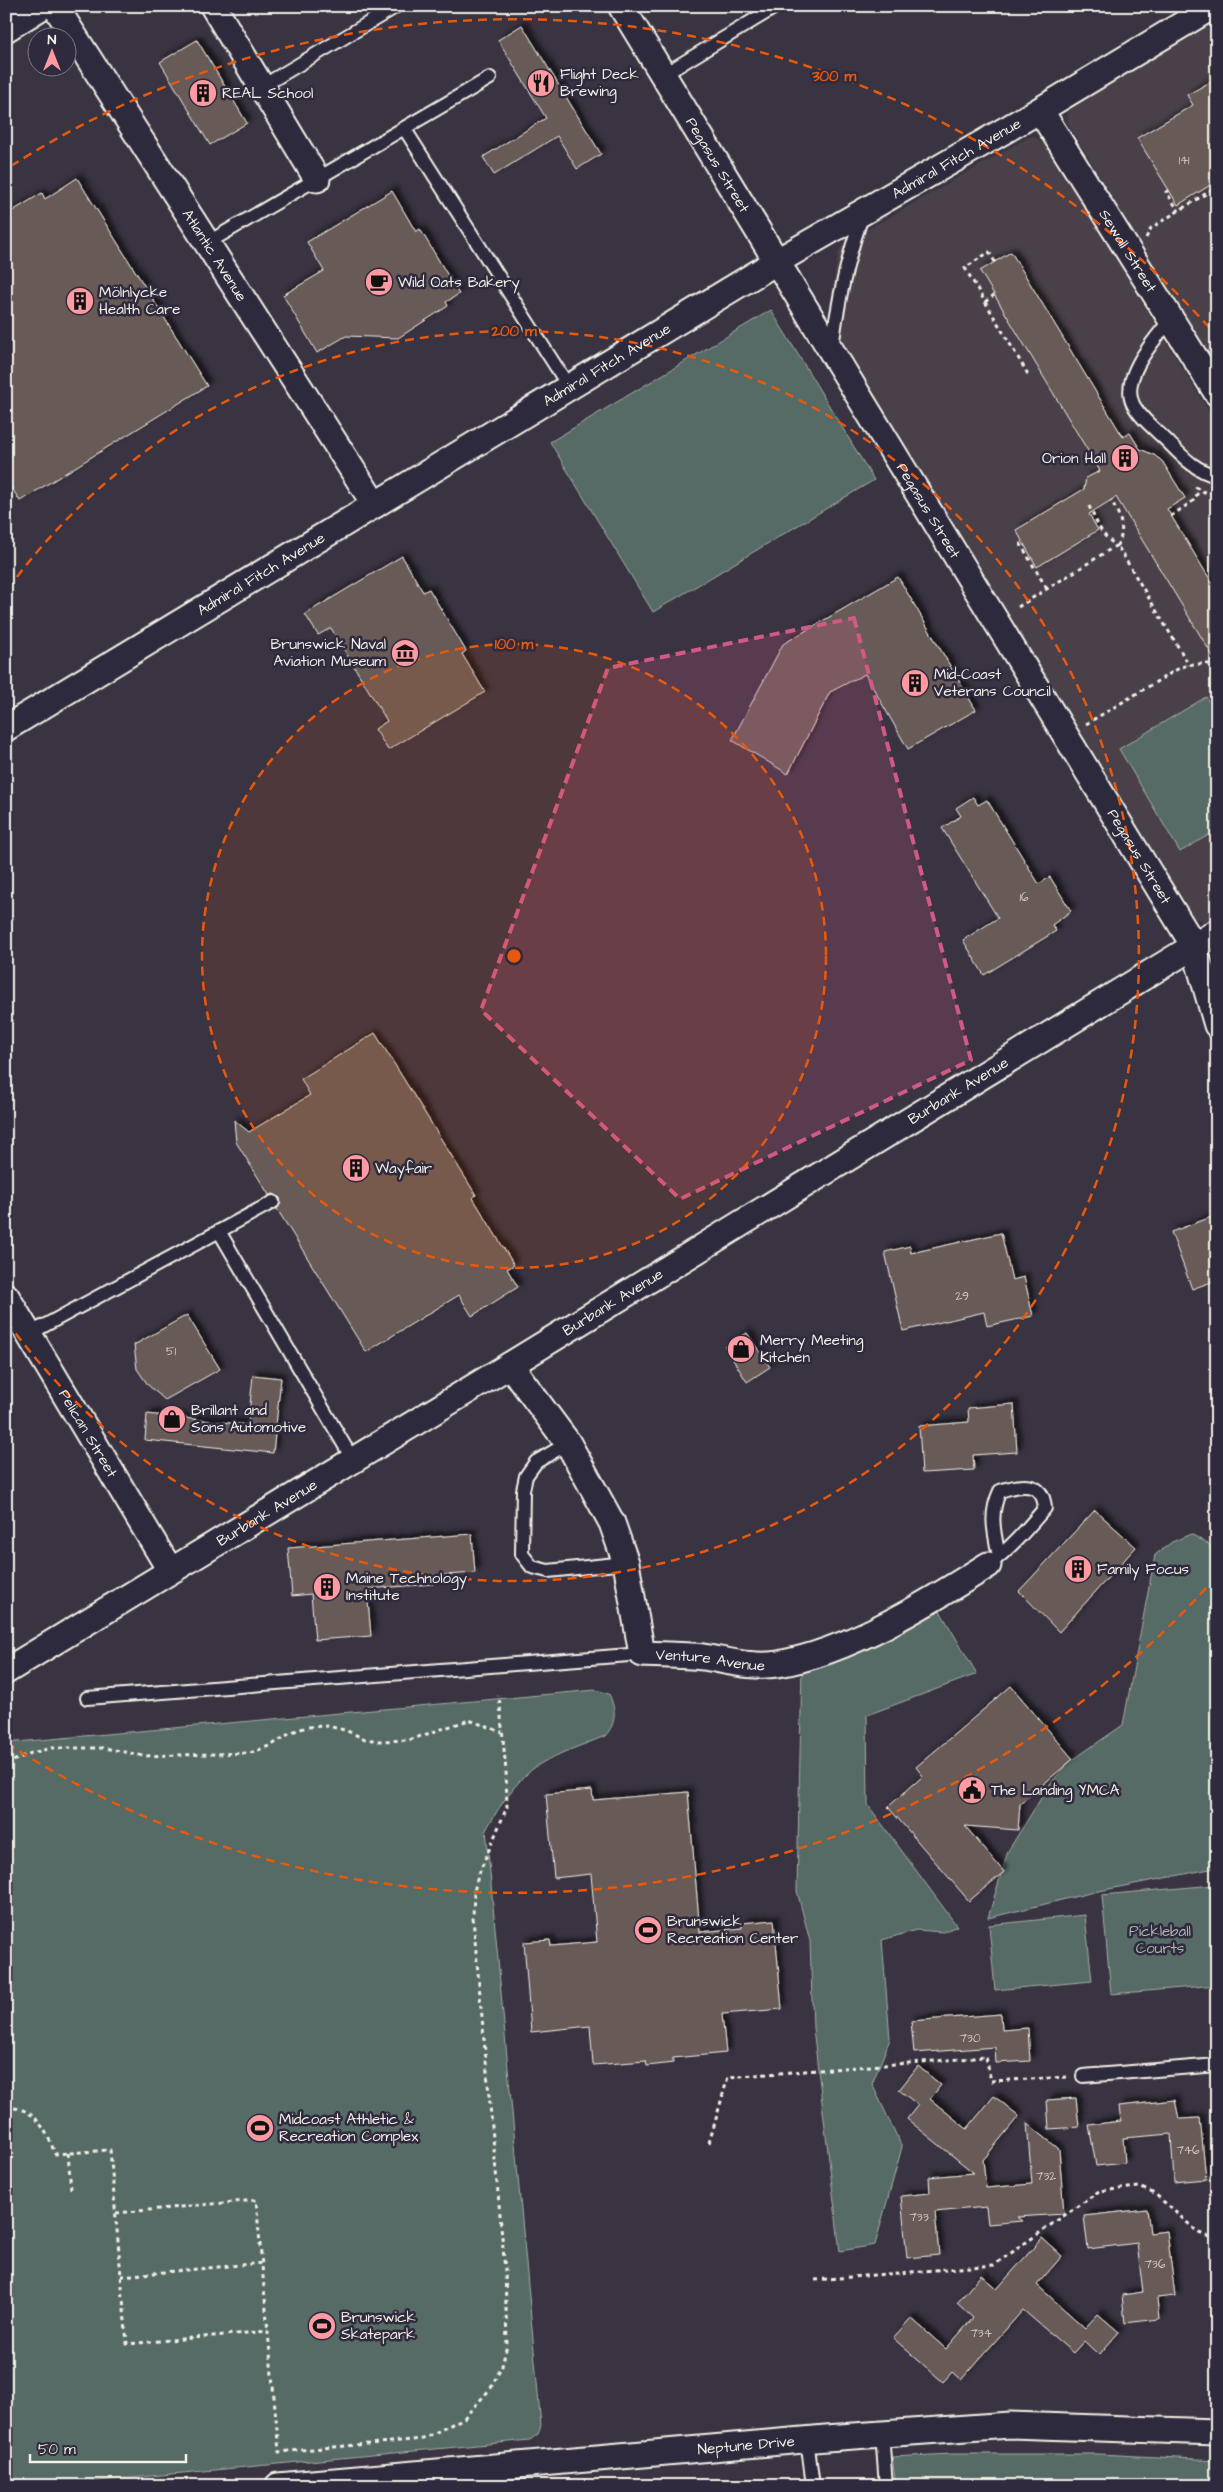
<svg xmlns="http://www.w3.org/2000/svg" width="1223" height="2492" font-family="'Architects Daughter',sans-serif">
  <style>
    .built { fill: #483f48 }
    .green { fill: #566b66; stroke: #a5aea7 }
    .building { fill: #685a57; stroke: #f4f1e8; filter: url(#shadow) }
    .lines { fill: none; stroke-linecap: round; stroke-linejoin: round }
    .service-casing { stroke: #f4f1e8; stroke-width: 16 }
    .minor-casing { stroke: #f4f1e8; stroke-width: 29 }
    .path { stroke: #f4f1e8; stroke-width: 3; stroke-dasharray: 4 4; stroke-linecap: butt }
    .service { stroke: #2f2a3d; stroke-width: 12 }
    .minor { stroke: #2f2a3d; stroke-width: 25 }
    .marked { fill: #d15985; fill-opacity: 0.2; stroke: #d15985; stroke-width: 4; stroke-dasharray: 10 6; stroke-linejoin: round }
    .ring { fill: none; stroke: #e8590c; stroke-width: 2.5; stroke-dasharray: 9 6 }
    .labels { text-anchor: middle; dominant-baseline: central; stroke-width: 5; stroke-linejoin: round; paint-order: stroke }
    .number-label { font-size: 12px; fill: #d1cbc4 }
    .poi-label { font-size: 15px; fill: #f4f1e8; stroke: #2f2a3d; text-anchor: start }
    .street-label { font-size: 15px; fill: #f4f1e8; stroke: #2f2a3d }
    .park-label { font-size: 15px; fill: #adb5ae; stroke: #2f2a3d }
    .centre { fill: #e8590c; stroke: #2f2a3d; stroke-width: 2.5 }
    .ring-label { font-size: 15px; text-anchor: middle; font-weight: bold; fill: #e8590c; stroke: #2f2a3d; stroke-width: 5; stroke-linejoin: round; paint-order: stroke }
  </style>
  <defs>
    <filter id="shadow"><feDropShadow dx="4.5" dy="-4.5" stdDeviation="2.5" flood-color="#0009"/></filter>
  </defs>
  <rect width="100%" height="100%" fill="#3a3442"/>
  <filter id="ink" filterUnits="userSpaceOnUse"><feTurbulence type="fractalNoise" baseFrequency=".02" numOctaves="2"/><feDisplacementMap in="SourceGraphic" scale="10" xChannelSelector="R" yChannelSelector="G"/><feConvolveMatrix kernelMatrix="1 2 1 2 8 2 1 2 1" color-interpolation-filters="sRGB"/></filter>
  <g filter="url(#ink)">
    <!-- built -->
    <path class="built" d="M1217,18v351l-149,-245v-10l5,-10z
      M1034,136l14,12 169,277v494l-4,2h-9l-10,-3 -363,-594 -2,-16 10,-58 5,-7 183,-105z"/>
    <!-- green -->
    <path class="green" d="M771,310l103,170 -221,132 -103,-170z
      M1206,697l11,18v115l-37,22 -61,-103z
      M1191,1534l19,11 7,54v265l-2,4 -121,24 -106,26 20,-67 42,-67 18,-21 55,-38 32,-170 17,-13z
      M940,1611l37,63 -110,41 1,90 89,121 -14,6 -27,-2 -34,10 8,99 -18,45 30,63 -27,98 -35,6 -27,-223 -3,-87 -13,-50 5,-225 93,-34z
      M596,1690l13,4c7,15 8,29 -4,42 -21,9 -45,16 -65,28 -23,14 -41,43 -54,66l55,596 -3,8 -8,6 -484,46h-40v-743z
      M1214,1885l3,30v70l-106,9 -9,-99z
      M1085,1915l7,66 -97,9 -6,-65z
      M952,2454h147l118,6v26h-321l-4,-29z"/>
    <!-- building -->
    <path class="building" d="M522,25l79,129 -24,15 -20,-33 -63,39 -11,-18 63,-39 -48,-78z
      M197,40l50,83 -37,22 -50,-83z
      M1210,82l7,11v88l-39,24 -41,-67 56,-33 -6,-10z
      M77,178l130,208 -187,115 -14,-22v-264l36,-22 3,6z
      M392,191l24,41 4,-3 39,65 -13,8 2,4 -50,32 -52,-2 -29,17 -34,-58 41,-24 -17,-29z
      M1011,252l112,185 7,-4 10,16 14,6 8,6 23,37 -18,11 50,82v72l-101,-166 -27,17 9,16 -61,37 -21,-37 68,-41 2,-11 14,-7 -120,-200z
      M402,556l21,36 6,-3 37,62 -4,3 23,38 -97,58 -13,-21 12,-8 -56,-93 -13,7 -13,-21z
      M898,577l78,133 -68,39 -43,-75 -35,18 -42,82 -56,-34 51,-96z
      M973,797l5,8 9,-5 52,84 11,-7 21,34 -19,14 4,6 -72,44 -21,-35 35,-22 -56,-90 19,-12 -5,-8z
      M375,1033l101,162 -3,3 41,67 -7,4 11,18 -46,29 -13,-21 -93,57 -89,-143 4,-6 -1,-5 -6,-4 -5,1 -33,-53 -2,-22 15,12 61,-37 -9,-16z
      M1217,1215v65l-25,9 -21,-57z
      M1001,1233l11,47 12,-3 9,39 -46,10 -3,-14 -81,19 -18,-79 25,-6 1,7z
      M187,1315l33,54 -55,31 -17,-15 -11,-16 -3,-24z
      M747,1333l23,34 -23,15 -22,-35z
      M253,1375l28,3 -8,75 -128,-13 2,-26 101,11z
      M1014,1404l3,48 -44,3 1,15 -52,3 -3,-47 50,-4 -1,-14z
      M1095,1510l41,37 -77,85 -40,-41z
      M472,1534l3,39 -43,3 1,8 -66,5 4,47 -56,4 -4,-46 -19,2 -4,-48z
      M1011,1686l62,73 -53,45 -2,26 -53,-4 39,46 -35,29 -81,-94 35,-31 -7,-9z
      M592,1790l1,10 95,-8 12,140 42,-4v-5l32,-3 8,89 -60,5 4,39 -53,5v5l-26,3 -1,-5 -53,4 -3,-39 -59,6 -7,-90 26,-2 1,6 46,-4 -6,-68 -37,4 -8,-84z
      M1001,2014l1,16 26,-2 2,33 -34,2 -1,-16 -81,6 -3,-32z
      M918,2066l23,19 -11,14 37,30 27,-33 25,20 -36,44 3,28 46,-4 -5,-61 32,26 5,65 -47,3 5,4 -34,3 -2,-17 -51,5 4,43 -32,3 -6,-62 29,-3 -1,-16 45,-4 -67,-54 11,-14 -19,-15z
      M1076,2098l3,29 -30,2 -2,-29z
      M1175,2100l4,19 21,-1 6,61 -32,3 -3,-48 -48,4 2,25 -29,3 -7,-41 32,-4 -2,-15z
      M1147,2209l3,24 17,-2 8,65 -18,2 2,21 -34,4 -3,-28 21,-3 -6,-49 -49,6 -4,-33z
      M1042,2238l20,18 -25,29 48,43 13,-14 21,18 -20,23 -15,-14 -11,12 -50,-43 -62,70 -9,-8 -9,10 -50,-44 18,-20 35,31 27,-31 -16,-15 24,-28 16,14z"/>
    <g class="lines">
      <defs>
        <path id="service" d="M663,75l114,-69
          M261,87l136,-81
          M404,128l165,259
          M207,243l283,-165
          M1171,319c-16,20 -51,58 -38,85 7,14 23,26 34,37 15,15 28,30 50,35
          M832,347c6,-46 15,-90 31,-133
          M219,1231l134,229
          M29,1334l244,-132
          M568,1443l-32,19 -10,14 -3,14 -1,64 10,13 16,4 78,-8
          M988,1565c22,-16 39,-36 57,-57 -2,-28 -25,-24 -45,-17 -11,23 -6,41 -1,65
          M87,1698l555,-44
          M1083,2076l134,-11
          M882,2433l4,53
          M807,2439l6,47"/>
        <g id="minor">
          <path id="s1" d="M55,6l320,499"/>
          <path d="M213,6l104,173"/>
          <path id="s2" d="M621,6l573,940 23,79"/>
          <path d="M6,29l37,-23"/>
          <path id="s3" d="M1040,110l177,283"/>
          <path id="s4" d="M6,728l770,-466 264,-152 173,-104"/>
          <path id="s5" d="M6,1296l164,274"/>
          <path id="s6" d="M510,1365l58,78 44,80 14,40 16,91c20,1 41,1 61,3 26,4 49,11 75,7 71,-12 150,-61 210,-99"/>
          <path id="s7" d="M6,1671l504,-306 707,-433"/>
          <path id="s8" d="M278,2486l548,-48 184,-13 207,7"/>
        </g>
      </defs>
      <!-- service casing -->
      <use href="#service" class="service-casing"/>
      <!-- minor casing -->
      <use href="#minor" class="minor-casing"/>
      <!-- path -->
      <path class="path" d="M1211,84l6,-3
        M1169,190l-3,2 13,19
        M1146,238l5,-10 64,-40
        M995,262l-6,-10 -24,16 64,108
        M985,302l9,-7
        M1195,487l13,7h8
        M1089,506c7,14 13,33 28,39 10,-15 2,-31 -6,-45
        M1171,516l22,-15 6,-10
        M1020,543l27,46
        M1018,607l99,-62 72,120
        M1086,724l95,-57 12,-3h24
        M6,1764l25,-11 21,-5h53l39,8 106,-3 22,-8 20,-13 15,-5 20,-1 18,4 20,9 15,2 29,-1 60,-20 33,12
        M6,2108c28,-3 41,23 49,46l55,-4 17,194 141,-13
        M709,2143l19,-66 258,-20 5,24 78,-4
        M68,2153l3,37
        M116,2213l140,-13 23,252 144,-13 41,-21 27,-30 11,-22 5,-21 -2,-75 -32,-352 1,-27 4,-15 29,-69 -1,-36 -7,-76
        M121,2276l141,-13
        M815,2280l179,-15 105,-74 40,-4 16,7 44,39 18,7"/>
      <!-- service -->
      <use href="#service" class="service"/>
      <!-- minor -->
      <use href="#minor" class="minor"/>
    </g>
  </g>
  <!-- marked area -->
  <path class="marked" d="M854,618l117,442 -291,139 -199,-189 127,-342z"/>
  <!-- distance rings -->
  <circle cx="514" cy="956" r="312" fill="#e8590c" fill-opacity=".12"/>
  <g class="ring">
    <circle cx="514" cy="956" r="312"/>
    <path d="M8 589A625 625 0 1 1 8 1323"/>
    <path d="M1216 1577A937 937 0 0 1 11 1746M11 166A937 937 0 0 1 1216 335"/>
  </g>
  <!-- icons -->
  <defs>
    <symbol id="restaurant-disc" viewBox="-11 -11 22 22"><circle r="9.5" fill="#ff9aa2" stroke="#2f2a3d"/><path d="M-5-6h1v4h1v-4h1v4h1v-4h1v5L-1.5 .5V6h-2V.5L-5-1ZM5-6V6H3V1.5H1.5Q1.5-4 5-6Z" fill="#111"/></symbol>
    <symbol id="building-disc" viewBox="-11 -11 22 22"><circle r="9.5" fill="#ff9aa2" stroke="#2f2a3d"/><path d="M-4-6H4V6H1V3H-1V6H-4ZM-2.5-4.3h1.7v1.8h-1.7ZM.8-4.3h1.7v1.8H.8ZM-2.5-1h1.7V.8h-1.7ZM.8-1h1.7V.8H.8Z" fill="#111"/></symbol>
    <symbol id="cafe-disc" viewBox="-11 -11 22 22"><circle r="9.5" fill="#ff9aa2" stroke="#2f2a3d"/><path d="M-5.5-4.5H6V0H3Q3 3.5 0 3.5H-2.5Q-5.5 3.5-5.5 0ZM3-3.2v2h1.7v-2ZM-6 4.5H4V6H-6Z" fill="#111"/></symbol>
    <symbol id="museum-disc" viewBox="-11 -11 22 22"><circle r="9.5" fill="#ff9aa2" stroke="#2f2a3d"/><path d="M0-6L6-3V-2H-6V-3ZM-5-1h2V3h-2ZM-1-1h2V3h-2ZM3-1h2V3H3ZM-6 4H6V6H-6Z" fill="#111"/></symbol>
    <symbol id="shop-disc" viewBox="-11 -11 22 22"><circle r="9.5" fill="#ff9aa2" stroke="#2f2a3d"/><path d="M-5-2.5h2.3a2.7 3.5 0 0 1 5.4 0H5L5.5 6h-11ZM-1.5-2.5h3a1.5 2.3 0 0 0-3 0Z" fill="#111"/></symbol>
    <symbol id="civic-disc" viewBox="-11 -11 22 22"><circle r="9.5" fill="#ff9aa2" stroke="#2f2a3d"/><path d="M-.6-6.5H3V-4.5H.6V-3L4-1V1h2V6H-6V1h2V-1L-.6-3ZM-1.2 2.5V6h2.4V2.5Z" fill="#111"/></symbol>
    <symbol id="stadium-disc" viewBox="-11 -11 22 22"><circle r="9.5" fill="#ff9aa2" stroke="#2f2a3d"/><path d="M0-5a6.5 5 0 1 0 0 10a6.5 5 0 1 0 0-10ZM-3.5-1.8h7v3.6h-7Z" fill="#111"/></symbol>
  </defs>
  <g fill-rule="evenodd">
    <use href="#restaurant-disc" x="525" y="67" width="32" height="32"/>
    <use href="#building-disc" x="187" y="77" width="32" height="32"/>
    <use href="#cafe-disc" x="363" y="266" width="32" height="32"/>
    <use href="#building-disc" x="64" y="285" width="32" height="32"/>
    <use href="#building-disc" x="1109" y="442" width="32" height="32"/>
    <use href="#museum-disc" x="389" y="637" width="32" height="32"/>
    <use href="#building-disc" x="899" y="667" width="32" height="32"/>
    <use href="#building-disc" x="340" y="1152" width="32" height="32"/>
    <use href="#shop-disc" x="725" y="1333" width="32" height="32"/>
    <use href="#shop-disc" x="156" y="1403" width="32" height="32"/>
    <use href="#building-disc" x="1062" y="1553" width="32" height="32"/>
    <use href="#building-disc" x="311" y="1571" width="32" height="32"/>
    <use href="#civic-disc" x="956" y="1774" width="32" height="32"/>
    <use href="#stadium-disc" x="632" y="1914" width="32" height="32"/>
    <use href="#stadium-disc" x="244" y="2112" width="32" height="32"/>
    <use href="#stadium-disc" x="306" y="2310" width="32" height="32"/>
  </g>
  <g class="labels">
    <!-- number labels -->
    <g class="number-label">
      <text x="1184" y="160">141</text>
      <text x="1024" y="897">16</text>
      <text x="962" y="1296">29</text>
      <text x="171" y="1351">51</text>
      <text x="970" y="2038">730</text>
      <text x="1188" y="2150">746</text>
      <text x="1046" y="2176">732</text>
      <text x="919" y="2217">733</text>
      <text x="1155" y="2264">736</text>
      <text x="981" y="2333">734</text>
    </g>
    <!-- poi labels -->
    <g class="poi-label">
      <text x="560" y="74">Flight Deck<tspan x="560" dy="17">Brewing</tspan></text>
      <text x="222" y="93">REAL School</text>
      <text x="398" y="282">Wild Oats Bakery</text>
      <text x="99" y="292">Mölnlycke<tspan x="99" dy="17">Health Care</tspan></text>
      <text x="1106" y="458" text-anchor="end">Orion Hall</text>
      <text x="386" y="644" text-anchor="end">Brunswick Naval<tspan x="386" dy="17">Aviation Museum</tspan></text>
      <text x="934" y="674">Mid-Coast<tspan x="934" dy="17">Veterans Council</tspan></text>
      <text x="375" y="1168">Wayfair</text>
      <text x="760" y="1340">Merry Meeting<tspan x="760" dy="17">Kitchen</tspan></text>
      <text x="191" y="1410">Brillant and<tspan x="191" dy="17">Sons Automotive</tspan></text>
      <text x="1097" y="1569">Family Focus</text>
      <text x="346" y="1578">Maine Technology<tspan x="346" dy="17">Institute</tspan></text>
      <text x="991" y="1790">The Landing YMCA</text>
      <text x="667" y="1921">Brunswick<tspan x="667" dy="17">Recreation Center</tspan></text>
      <text x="279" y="2119">Midcoast Athletic &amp;<tspan x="279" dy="17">Recreation Complex</tspan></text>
      <text x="341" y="2317">Brunswick<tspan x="341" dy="17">Skatepark</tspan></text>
    </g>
    <!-- street labels -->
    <g class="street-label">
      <text stroke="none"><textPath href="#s4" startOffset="1108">Admiral Fitch Avenue</textPath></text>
      <text stroke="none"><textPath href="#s2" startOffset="186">Pegasus Street</textPath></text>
      <text stroke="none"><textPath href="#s3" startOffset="166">Sewall Street</textPath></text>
      <text stroke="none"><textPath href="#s1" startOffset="296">Atlantic Avenue</textPath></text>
      <text stroke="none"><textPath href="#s4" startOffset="702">Admiral Fitch Avenue</textPath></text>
      <text stroke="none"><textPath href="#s2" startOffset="591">Pegasus Street</textPath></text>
      <text stroke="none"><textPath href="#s4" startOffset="298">Admiral Fitch Avenue</textPath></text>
      <text stroke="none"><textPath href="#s2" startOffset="996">Pegasus Street</textPath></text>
      <text stroke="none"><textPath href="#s7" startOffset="1115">Burbank Avenue</textPath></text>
      <text stroke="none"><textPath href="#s7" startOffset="710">Burbank Avenue</textPath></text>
      <text stroke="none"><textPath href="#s5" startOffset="160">Pelican Street</textPath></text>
      <text stroke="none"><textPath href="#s7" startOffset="305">Burbank Avenue</textPath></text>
      <text stroke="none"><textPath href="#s6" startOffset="392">Venture Avenue</textPath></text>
      <text stroke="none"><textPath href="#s8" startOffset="470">Neptune Drive</textPath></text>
    </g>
    <!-- park labels -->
    <g class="park-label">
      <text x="1160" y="1931">Pickleball<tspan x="1160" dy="17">Courts</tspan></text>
    </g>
  </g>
  <circle cx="514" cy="956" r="8" class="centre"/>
  <g class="ring-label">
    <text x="834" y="81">300 m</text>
    <text x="514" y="336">200 m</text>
    <text x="514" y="649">100 m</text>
  </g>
  <!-- margin -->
  <rect width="1223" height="2492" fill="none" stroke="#2f2a3d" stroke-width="25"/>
  <rect x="12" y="12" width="1198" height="2467" fill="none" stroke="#f4f1e8" stroke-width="2" filter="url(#ink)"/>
  <!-- north arrow -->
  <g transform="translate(52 52)"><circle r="24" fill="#2f2a3d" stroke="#7e7a81"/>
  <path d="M0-4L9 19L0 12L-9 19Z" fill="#ff9aa2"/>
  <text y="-8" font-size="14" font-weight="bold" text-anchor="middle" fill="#f4f1e8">N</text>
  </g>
  <!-- scale -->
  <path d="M30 2454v8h156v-8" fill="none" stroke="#f4f1e8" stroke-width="2.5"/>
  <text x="38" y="2454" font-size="15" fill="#f4f1e8" stroke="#2f2a3d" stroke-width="4" paint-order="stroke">50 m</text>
</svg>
